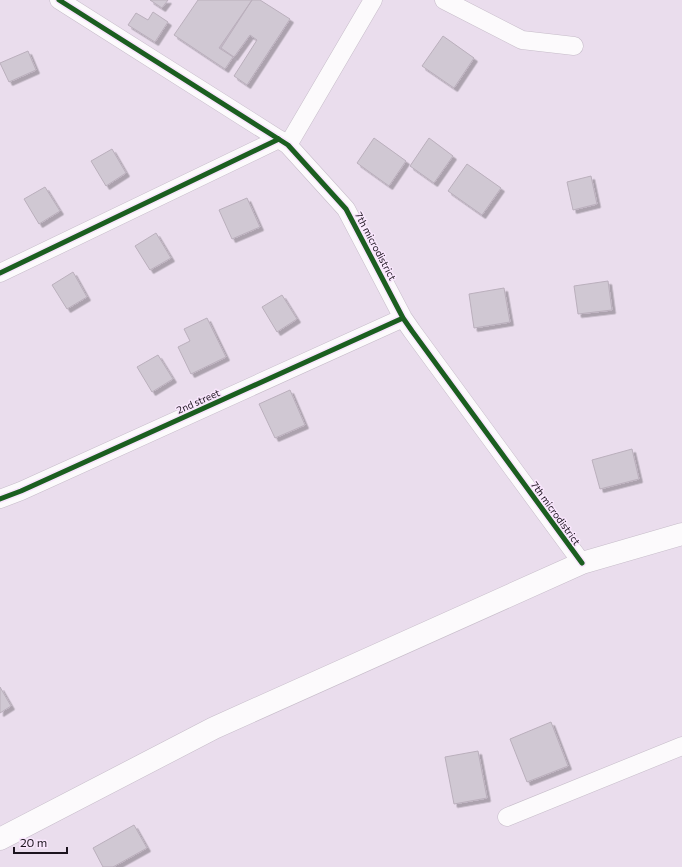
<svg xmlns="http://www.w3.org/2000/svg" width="682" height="867" font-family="Commissioner,sans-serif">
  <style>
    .building { fill: #d0c8d3; stroke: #baafbc; filter: url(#shadow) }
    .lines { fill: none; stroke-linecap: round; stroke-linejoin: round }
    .street-casing { stroke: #c6bcc9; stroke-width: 19 }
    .secondary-casing { stroke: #c6bcc9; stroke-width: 23 }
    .street { stroke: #fcfafc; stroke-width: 18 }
    .secondary { stroke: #fcfafc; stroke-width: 22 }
    .cycleway-casing { stroke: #f9e6fd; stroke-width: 8 }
    .cycleway { stroke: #1b5e20; stroke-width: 5 }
    .labels { text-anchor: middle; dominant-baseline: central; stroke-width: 3; stroke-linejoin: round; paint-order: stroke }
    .street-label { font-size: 10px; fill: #1c141e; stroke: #f9e6fd }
  </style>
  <defs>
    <filter id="shadow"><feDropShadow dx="3.5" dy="3.5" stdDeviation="0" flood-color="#0004"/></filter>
  </defs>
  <rect width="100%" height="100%" fill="#eadded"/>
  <!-- building -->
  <path class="building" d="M150,0h18l-6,8z
    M198,0h54l-33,48 14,9 -8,12 -51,-34z
    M252,0h8l30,19 -43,66 -13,-9 23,-36 -7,-5 -16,22 -13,-9z
    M153,12l15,10 -13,20 -27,-17 8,-12 12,7z
    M443,36l31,22 -20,30 -32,-22z
    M28,51l8,19 -27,12 -9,-19z
    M374,138l32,23 -17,25 -32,-23z
    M429,138l24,18 -19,27 -24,-17z
    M112,149l14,24 -20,13 -15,-25z
    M467,164l34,24 -19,27 -34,-24z
    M591,176l6,28 -24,6 -6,-28z
    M45,187l15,24 -21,13 -15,-25z
    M247,198l13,29 -28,12 -13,-29z
    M156,233l15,25 -21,12 -15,-24z
    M73,272l14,25 -20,12 -15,-24z
    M608,281l4,29 -34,4 -4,-28z
    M504,288l6,34 -36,6 -5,-34z
    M282,295l15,24 -20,13 -15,-25z
    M207,318l19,39 -35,17 -13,-27 12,-6 -6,-12z
    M158,355l15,24 -21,13 -15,-25z
    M290,390l15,35 -30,13 -16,-34z
    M632,449l7,30 -39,10 -8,-29z
    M0,687l11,19 -11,7z
    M551,722l17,44 -41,16 -17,-43z
    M478,751l9,47 -33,6 -9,-47z
    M134,825l13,23 -34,19h-10l-10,-19z"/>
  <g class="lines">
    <defs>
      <path id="street" d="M59,0l229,145 58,64 57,109 9,13 170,232
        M444,0l78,40 52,6
        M288,145l85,-145
        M0,273l279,-134
        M0,499l21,-8 382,-173
        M507,817l175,-71"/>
      <path id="secondary" d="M0,839l214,-111 368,-165 100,-29"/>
    </defs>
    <!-- street casing -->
    <use href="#street" class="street-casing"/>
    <!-- secondary casing -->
    <use href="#secondary" class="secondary-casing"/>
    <!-- street -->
    <use href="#street" class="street"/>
    <!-- secondary -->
    <use href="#secondary" class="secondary"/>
    <defs>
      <path id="cycleway" d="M59,0l229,145 58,64 57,109 9,13 170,232
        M0,273l279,-134
        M0,499l21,-8 382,-173"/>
    </defs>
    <!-- cycleway casing -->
    <use href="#cycleway" class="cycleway-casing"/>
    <!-- cycleway -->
    <use href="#cycleway" class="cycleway"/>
  </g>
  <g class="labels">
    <!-- street labels -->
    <g class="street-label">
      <text transform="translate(376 246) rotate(62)">7th microdistrict</text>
      <text transform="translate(198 401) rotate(-24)">2nd street</text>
      <text transform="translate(556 513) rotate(54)">7th microdistrict</text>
    </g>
  </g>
  <!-- scale -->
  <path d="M14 847v6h53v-6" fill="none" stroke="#1c141e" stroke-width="2"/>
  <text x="20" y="847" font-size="12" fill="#1c141e" stroke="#f9e6fd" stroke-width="3" paint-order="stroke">20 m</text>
</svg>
